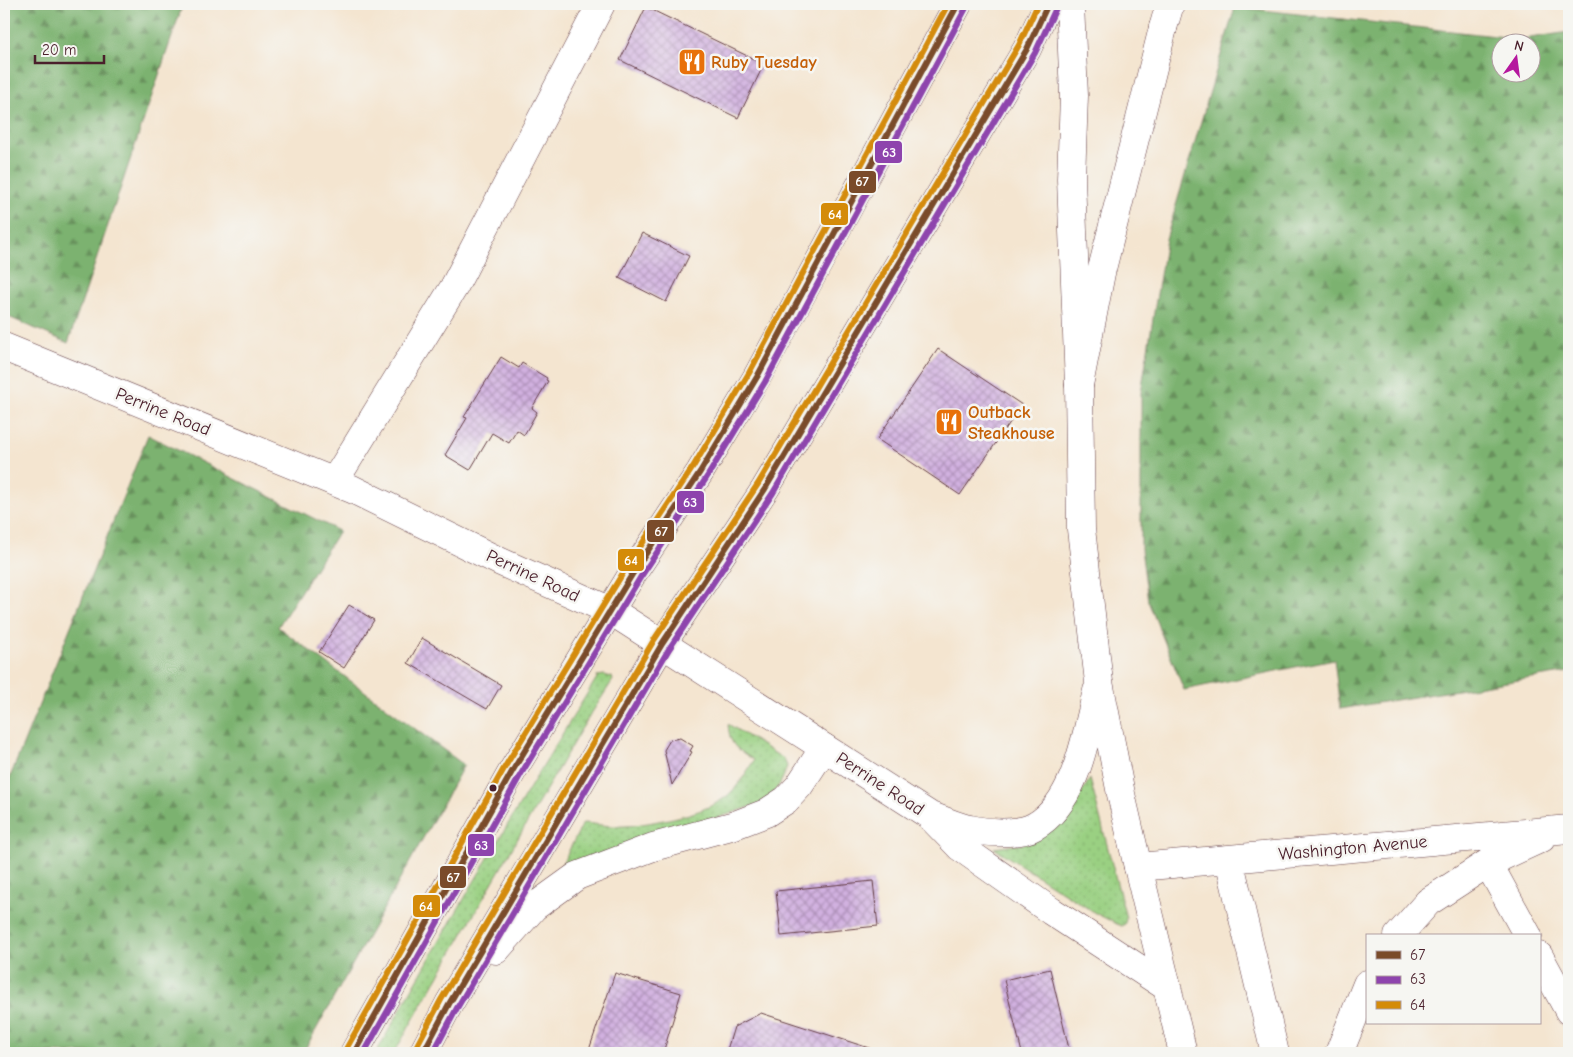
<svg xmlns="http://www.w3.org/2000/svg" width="1573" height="1057" font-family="'Comic Neue',sans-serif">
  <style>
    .grass { fill: url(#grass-dots); stroke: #727856 }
    .forest { fill: url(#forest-firs); stroke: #62684e; fill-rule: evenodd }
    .building { fill: url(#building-cross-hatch) }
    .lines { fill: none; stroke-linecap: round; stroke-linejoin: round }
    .minor-casing { stroke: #643d44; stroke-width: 29 }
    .major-casing { stroke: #643d44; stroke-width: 29 }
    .highway-casing { stroke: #643d44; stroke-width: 29 }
    .minor { stroke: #fff; stroke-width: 28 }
    .major { stroke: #fff; stroke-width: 28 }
    .highway { stroke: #fff; stroke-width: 28 }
    .bus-1-casing { stroke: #f6f6f2; stroke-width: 10 }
    .bus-2-casing { stroke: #f6f6f2; stroke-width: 10 }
    .bus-3-casing { stroke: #f6f6f2; stroke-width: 10 }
    .bus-1 { stroke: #7a4b2a; stroke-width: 6 }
    .bus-2 { stroke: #8e44ad; stroke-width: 6 }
    .bus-3 { stroke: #d48b09; stroke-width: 6 }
    .bus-dot { fill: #4a1f2b; stroke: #f6f6f2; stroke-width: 2 }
    .labels { text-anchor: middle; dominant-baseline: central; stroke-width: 5; stroke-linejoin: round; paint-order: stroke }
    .food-label { font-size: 18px; font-weight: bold; fill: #c56008; stroke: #f6f6f2; text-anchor: start }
    .street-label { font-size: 18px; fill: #4a1f2b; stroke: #f6f6f2 }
    .line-badge { stroke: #f6f6f2; stroke-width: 2 }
    .badge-label { font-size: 14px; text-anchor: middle; font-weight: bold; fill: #fff }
  </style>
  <defs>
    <pattern id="grass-dots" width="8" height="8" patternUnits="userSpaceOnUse" patternTransform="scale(1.25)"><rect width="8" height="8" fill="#9ad082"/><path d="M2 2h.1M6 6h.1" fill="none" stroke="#86b270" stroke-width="1.8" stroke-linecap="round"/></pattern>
    <pattern id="forest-firs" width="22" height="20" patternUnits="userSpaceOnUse" patternTransform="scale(1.25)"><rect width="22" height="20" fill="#7bb270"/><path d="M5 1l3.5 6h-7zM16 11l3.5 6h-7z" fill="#67905c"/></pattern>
    <pattern id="building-cross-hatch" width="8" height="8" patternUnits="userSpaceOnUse" patternTransform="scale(1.25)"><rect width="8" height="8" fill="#d1b1e0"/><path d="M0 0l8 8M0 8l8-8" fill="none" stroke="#ac8fb6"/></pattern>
  </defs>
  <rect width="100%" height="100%" fill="#f6f6f2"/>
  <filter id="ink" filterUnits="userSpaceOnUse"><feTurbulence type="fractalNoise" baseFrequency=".02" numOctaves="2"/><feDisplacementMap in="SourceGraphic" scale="10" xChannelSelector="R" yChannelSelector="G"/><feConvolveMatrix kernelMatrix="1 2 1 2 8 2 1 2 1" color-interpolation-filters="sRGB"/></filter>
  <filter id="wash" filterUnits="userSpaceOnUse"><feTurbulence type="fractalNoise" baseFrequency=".0096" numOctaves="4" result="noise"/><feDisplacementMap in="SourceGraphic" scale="20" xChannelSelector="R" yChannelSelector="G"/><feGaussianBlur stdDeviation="1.12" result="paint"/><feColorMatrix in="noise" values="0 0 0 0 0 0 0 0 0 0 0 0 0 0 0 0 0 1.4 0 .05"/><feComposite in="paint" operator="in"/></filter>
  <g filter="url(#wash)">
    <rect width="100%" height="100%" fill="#f4e5d0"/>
    <!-- grass -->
    <path class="grass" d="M604,675l8,2 1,3 -33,51 -186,322h-18c71,-127 145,-253 222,-377z
      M728,724l56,35 3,7c-4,15 -11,25 -22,36l-200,66h-5l23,-45c14,1 28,4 42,3 7,0 15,-2 23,-3 26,-5 57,-10 79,-27 12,-10 19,-23 27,-36 -18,-12 -24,-13 -26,-36z
      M1090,779l36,139 -1,6 -4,2 -26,-13 -101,-65 29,-4 50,-38z"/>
    <!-- forest -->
    <path class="forest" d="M4,4h179l-115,339 -64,-28z
      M1236,4h10l-2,4 279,31 46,-7v640l-229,37 -6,-50 -150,31 -36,-89 -7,-52v-157l25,-153zM1500,42h30v30h-30z
      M148,435l191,96 -61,96 186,138 -161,288h-299v-261z"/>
    <g id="blocks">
      <!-- building -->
      <path class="building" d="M646,7l118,57 -26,54 -118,-58z
        M642,233l47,23 -23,46 -47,-24z
        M938,349l84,56 -62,90 -83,-56z
        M501,357l18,11 3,-5 25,15 -1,2 2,1 -16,27 5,4 -13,23 -7,-5 -8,13 -17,-10 -22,37 -25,-15 22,-37 -3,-1z
        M349,605l25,15 -30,48 -25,-16z
        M422,638l79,47 -14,24 -79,-46z
        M680,738l13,8 -3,5 2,1 -20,33 -8,-35 6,-10z
        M873,881l5,45 -97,10 -5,-45z
        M1050,969l20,84h-48l-18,-73z
        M615,973l66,20 -18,60h-75z
        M761,1013l111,36v4h-146l8,-26z"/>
    </g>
  </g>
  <g filter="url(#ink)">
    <use href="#blocks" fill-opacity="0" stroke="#643d44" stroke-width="1"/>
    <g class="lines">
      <defs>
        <path id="minor" d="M4,347l348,142 149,73 110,49
          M334,482l120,-195 147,-283
          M1229,859l46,194
          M1488,863l40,73
          M1138,867l431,-38
          M1398,936l30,-34 60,-39 54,-25
          M1539,956l30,55
          M1339,1053l28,-69"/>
        <path id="major" d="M1163,28l-62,245 -22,112 2,144 18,153 22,112 17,73 45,186
          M611,611l318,204 31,32 91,64 116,76
          M934,817c12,4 24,10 36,12 17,4 50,6 65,-3 42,-24 51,-92 62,-135"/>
        <path id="highway" d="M1070,4l4,92 -3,83 8,206
          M1163,28l7,-24
          M496,950l38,-43 43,-31 76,-29 82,-22 31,-12 20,-13 13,-14 25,-38
          M354,1053l159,-283 120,-197 67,-101 57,-95 201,-373
          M423,1053l26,-49 213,-360 103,-155 262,-440 21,-45"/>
      </defs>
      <!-- minor casing -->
      <use href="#minor" class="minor-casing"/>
      <!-- major casing -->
      <use href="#major" class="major-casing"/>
      <!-- highway casing -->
      <use href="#highway" class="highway-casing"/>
      <!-- minor -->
      <use href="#minor" class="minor"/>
      <!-- major -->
      <use href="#major" class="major"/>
      <!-- highway -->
      <use href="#highway" class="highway"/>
      <defs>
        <path id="bus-1" d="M354,1053l159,-283 120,-197 67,-101 57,-95 201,-373
          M423,1053l26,-49 213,-360 103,-155 262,-440 21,-45"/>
        <path id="bus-2" d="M364,1053l157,-279 119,-196 67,-101 58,-95 201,-374
          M433,1053l24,-45 212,-359 104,-156 262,-440 21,-45"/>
        <path id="bus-3" d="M346,1049l160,-284 120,-197 67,-101 56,-94 199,-369
          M415,1049l26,-49 213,-360 104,-156 261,-439 19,-41"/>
      </defs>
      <!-- bus-1 casing -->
      <use href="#bus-1" class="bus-1-casing"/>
      <!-- bus-2 casing -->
      <use href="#bus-2" class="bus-2-casing"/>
      <!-- bus-3 casing -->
      <use href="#bus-3" class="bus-3-casing"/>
      <!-- bus-1 -->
      <use href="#bus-1" class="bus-1"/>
      <!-- bus-2 -->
      <use href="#bus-2" class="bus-2"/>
      <!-- bus-3 -->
      <use href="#bus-3" class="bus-3"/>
    </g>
  </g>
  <!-- icons -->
  <defs>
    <symbol id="restaurant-square" viewBox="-11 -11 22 22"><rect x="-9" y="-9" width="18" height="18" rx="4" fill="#e8710a" stroke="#f6f6f2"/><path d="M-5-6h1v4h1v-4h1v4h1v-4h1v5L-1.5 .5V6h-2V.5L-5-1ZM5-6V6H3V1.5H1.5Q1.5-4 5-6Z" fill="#fff"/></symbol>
  </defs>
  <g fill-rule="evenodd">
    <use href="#restaurant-square" x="676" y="46" width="32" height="32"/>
    <use href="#restaurant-square" x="933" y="406" width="32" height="32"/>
  </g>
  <!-- markers -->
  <circle class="bus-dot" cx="493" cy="788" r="4.5"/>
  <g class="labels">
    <!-- food labels -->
    <g class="food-label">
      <text x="711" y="62">Ruby Tuesday</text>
      <text x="968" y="412">Outback<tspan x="968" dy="21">Steakhouse</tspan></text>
    </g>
    <!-- street labels -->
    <g class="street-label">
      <text transform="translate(163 412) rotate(22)">Perrine Road</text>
      <text transform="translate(533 576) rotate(25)">Perrine Road</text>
      <text transform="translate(880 784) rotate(33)">Perrine Road</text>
      <text transform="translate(1353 848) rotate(-5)">Washington Avenue</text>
    </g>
  </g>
  <g class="line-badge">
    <rect x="874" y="140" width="29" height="24" rx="5" fill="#8e44ad"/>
    <rect x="848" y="170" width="29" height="24" rx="5" fill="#7a4b2a"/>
    <rect x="820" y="202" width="29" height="24" rx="5" fill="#d48b09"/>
    <rect x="676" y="490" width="29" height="24" rx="5" fill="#8e44ad"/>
    <rect x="646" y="519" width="29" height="24" rx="5" fill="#7a4b2a"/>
    <rect x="617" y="548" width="28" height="24" rx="5" fill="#d48b09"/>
    <rect x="467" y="833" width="28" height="24" rx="5" fill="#8e44ad"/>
    <rect x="439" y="865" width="28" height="24" rx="5" fill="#7a4b2a"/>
    <rect x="412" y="894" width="29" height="24" rx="5" fill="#d48b09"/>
  </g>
  <g class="badge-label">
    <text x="889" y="157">63</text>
    <text x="862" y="186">67</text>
    <text x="835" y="219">64</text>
    <text x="690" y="507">63</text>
    <text x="661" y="536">67</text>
    <text x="631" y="565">64</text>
    <text x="481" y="850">63</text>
    <text x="453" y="882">67</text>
    <text x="426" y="911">64</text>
  </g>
  <!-- margin -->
  <rect width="1573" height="1057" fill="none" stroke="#f6f6f2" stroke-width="20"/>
  <!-- legend -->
  <rect x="1366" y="934" width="175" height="90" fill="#f6f6f2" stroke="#b1a0a2"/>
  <rect x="1376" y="951" width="25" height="8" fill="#7a4b2a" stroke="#b1a0a2"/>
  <text x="1410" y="960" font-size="15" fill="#4a1f2b">67</text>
  <rect x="1376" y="976" width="25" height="8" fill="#8e44ad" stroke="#b1a0a2"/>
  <text x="1410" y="984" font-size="15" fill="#4a1f2b">63</text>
  <rect x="1376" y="1001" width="25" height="8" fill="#d48b09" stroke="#b1a0a2"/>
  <text x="1410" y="1010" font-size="15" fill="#4a1f2b">64</text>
  <!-- north arrow -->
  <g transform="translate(1516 58) rotate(14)"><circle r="24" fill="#f6f6f2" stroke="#b1a0a2"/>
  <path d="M0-4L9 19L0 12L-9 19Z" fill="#b5179e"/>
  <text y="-8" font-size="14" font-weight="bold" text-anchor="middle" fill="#4a1f2b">N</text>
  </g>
  <!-- scale -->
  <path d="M35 55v8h69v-8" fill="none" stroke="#4a1f2b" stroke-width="2.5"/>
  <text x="42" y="55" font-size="15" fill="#4a1f2b" stroke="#f6f6f2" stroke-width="4" paint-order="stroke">20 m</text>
</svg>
